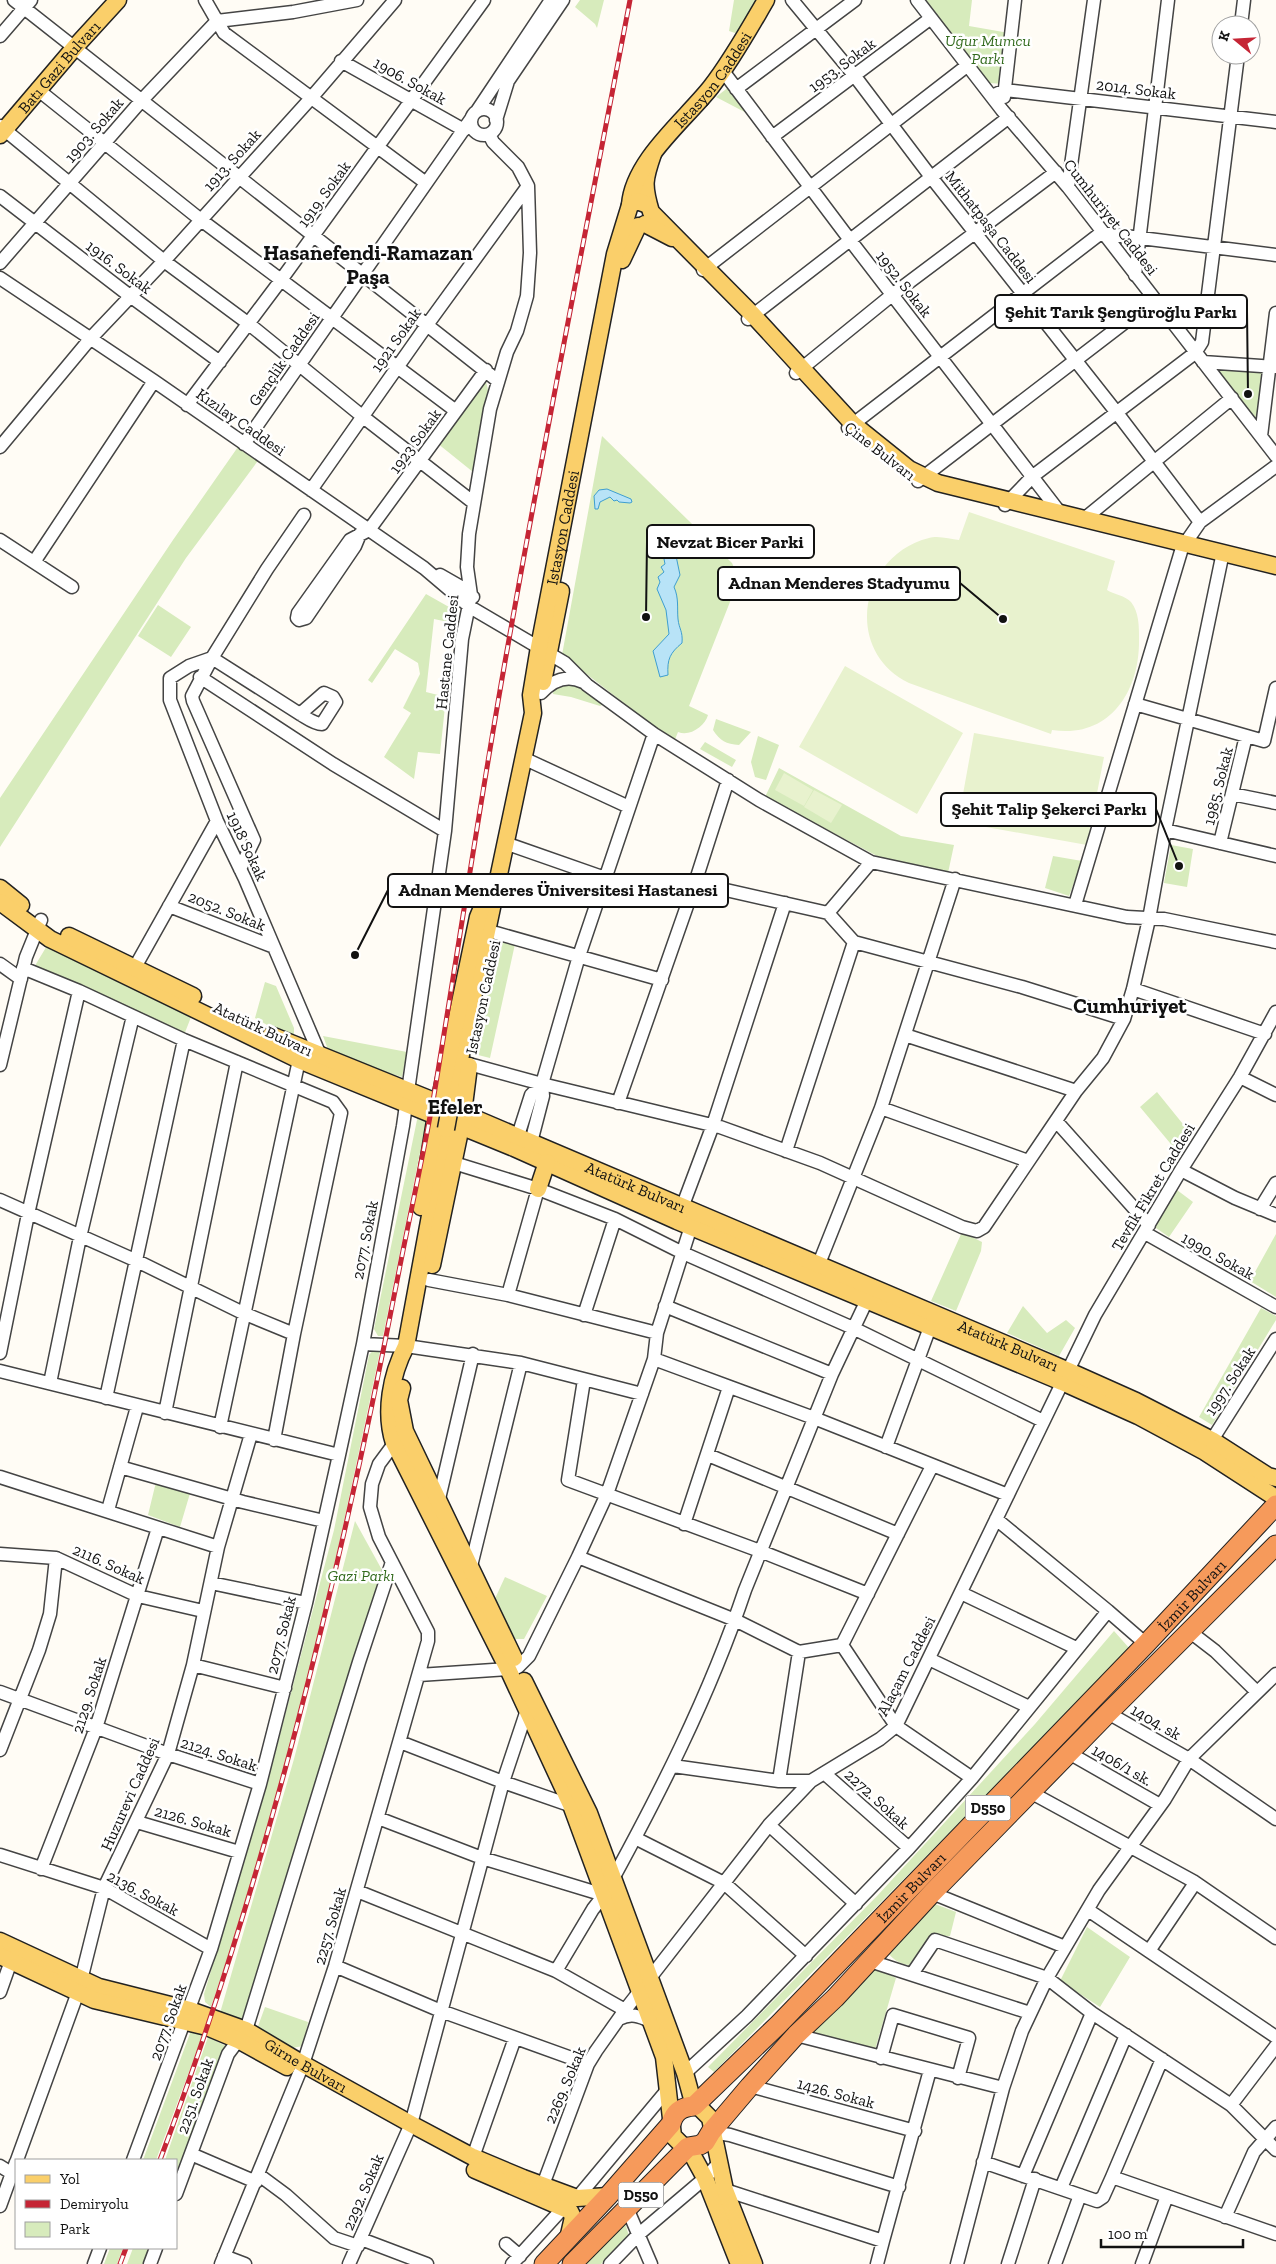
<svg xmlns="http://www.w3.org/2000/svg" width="1276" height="2264" font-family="'Zilla Slab',serif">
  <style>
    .green { fill: #d7ebbc }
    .pitch { fill: #e8f2ce }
    .water { fill: #b8e3f7; stroke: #3e9ed0 }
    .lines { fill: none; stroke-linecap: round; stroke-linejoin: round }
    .minor-casing { stroke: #444; stroke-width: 15 }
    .major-casing { stroke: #222; stroke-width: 19 }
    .highway-casing { stroke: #222; stroke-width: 21 }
    .minor { stroke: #fff; stroke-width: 12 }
    .major { stroke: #facf6a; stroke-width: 16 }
    .highway { stroke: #f69a5b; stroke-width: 19 }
    .rail-casing { stroke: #c52535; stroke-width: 5 }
    .rail { stroke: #fff; stroke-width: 3; stroke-dasharray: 9; stroke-linecap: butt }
    .major-bridge-casing { stroke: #222; stroke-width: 19; stroke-linecap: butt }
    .major-bridge { stroke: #facf6a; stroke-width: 16 }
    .labels { text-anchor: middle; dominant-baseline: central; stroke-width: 5; stroke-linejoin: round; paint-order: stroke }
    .shield { fill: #fff; stroke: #585858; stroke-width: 1 }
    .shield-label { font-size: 15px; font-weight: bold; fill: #111 }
    .park-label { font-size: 16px; font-style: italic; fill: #336b1e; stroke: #fff }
    .street-label { font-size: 16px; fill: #111; stroke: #fff }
    .district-label { font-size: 21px; font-weight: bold; fill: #111; stroke: #fff }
    .leader { fill: none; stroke: #111; stroke-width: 2 }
    .callout-dot { fill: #111; stroke: #fff; stroke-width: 2 }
    .callout { fill: #fff; stroke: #111; stroke-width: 2 }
    .callout-label { font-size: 18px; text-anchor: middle; font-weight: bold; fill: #111 }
  </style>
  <rect width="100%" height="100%" fill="#fffcf5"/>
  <!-- green -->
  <path class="green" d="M580,0h24l-7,28 -2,-4 -20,-17z
    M734,0h30l-23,35 -12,-4z
    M926,0h46l-3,26 40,7 -5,51 -15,-1z
    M730,86l26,32 -40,-21z
    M1211,365l53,4 -7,50z
    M485,377l3,13 -15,82 -36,-29z
    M602,436l130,127 7,16 -50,127 19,9c-3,11 -18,22 -30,17l-4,10 -112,-87z
    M240,444l20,14 -74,100 -186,289v-49l173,-258z
    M426,594l23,13 -1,15 -14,-3 -8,73 20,5 -6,57 -22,-2 -4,27 -30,-22 27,-44 -8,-5 17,-34 -2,-11 -23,-14 -23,34 -4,-3z
    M158,605l33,22 -20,30 -33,-21z
    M578,683l26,21 -4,2 -29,-9 -18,-3 1,-9z
    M716,719l35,13 -12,13c-13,-1 -19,-4 -26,-15z
    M758,736l21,9 -13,35 -11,-3 -4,-15z
    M705,742l31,18 -4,7 -32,-18z
    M779,768l122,68 53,9 -6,28 -69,-16 -114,-60z
    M1171,845l22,4 -6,38 -23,-4z
    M1053,856l29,5 -13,35 -24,-8z
    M499,940l16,4 -25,114 -16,-4z
    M48,944l145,68 -9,23 -151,-66z
    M265,982l11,4 18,42v7l-6,2 -33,-19z
    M323,1036l84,16 -5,25 -72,-22z
    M1157,1092l34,42 -11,21 -40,-48z
    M418,1115l9,3 -44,218h-5l-4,-7z
    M1177,1190l16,12 -24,35 -13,-9v-5z
    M962,1232l20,10 -1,9 -25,60 -25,-10z
    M1276,1234v63l-26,-16z
    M1023,1306l24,27 19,-13 9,8 -16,28 -52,-23z
    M1261,1308l15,8v4l-64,105 -13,-8z
    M378,1345l3,1c-38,185 -78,369 -133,550 -11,37 -25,74 -37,111l-6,-5 -1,-8 60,-199 70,-265 35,-175z
    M156,1482l35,8 -11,37 -32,-12z
    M355,1521l27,49 -140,452 -22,-9 74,-254z
    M505,1577l42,19 -23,43h-11l-20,-36z
    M1114,1631l16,18 -416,423 -6,-5 170,-172 157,-171z
    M935,1904l21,8 -6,24 -17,1 -24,28c-10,-1 -16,-6 -23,-14l44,-46z
    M1087,1927l43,30 -30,50 -40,-26z
    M871,1965l25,13 -22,75 -65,-19z
    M265,2007l43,15 -5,24 -11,2 -35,-19z
    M192,2028l13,1 -49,131h-13z
    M208,2037l18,9 -50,137v-23h-11z
    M625,2223l4,13 -28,28h-15z
    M110,2248h13l-6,16h-13z
    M133,2248h20l-6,16h-20z"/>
  <!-- pitch -->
  <path class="pitch" d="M969,512l146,49 -8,29c6,4 19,6 24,12 8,10 8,24 8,37 1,52 -29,100 -87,91l-1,4 -142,-51c-67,-33 -49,-128 20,-145 9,-3 21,1 30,2z
    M845,666l118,67 -46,81 -118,-67z
    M974,733l130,24 -17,88 -129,-23z
    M784,773l29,17 -9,16 -29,-16z
    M814,790l28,15 -11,18 -27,-16z"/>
  <!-- water -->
  <path class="water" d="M607,489l24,10 1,3 -2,1 -11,-1 -2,-2 -3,1 -4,-4 -10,5 -2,7h-3l-1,-13 5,-6z
    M667,544l8,7 5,24 -6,12c5,11 3,21 4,32 1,10 5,12 4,24 -12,10 -15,16 -14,32l-8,2 -7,-26 16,-17 -3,-24 -9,-21 3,-7 -2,-5 6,-5 -3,-5 4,-3 -1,-5 -7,-7v-5z"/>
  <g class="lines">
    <defs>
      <path id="minor" d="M14,0l484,381
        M205,0l19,33 202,150
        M792,0l62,75 77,102 186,236 83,109
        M917,0l85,110 66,77 208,269
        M1241,25l3,-25
        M0,36l31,-36
        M341,61l123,69
        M723,71l127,169 211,274
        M37,89l164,131 255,191
        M736,89l119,-89
        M992,96l13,-6 271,32
        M1004,97l11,-97
        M471 122a13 13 0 1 1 26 0a13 13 0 1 1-26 0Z
        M477,111l74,-111
        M496,120l12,-39 55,-81
        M0,126l164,135 85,63 113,92 112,87
        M772,137l159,-119
        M1068,187l26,-187
        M0,196l130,100 90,66
        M0,263l141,-162 76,-80 76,-9 64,-12
        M703,270l265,-205
        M1135,275l33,-275
        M0,278l154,103 270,187 46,39 95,56 22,22 67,49 105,66 112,62 256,55 37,2 112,23
        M748,319l261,-202
        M1203,362l73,5
        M796,373l96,-78 164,-123
        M187,405l94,-125 203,-280
        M848,428l253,-195 175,22
        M1261,436l15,-123
        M244,444l227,-325
        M0,447l90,-108 74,-78 148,-164 83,-97
        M918,481l236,-181
        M311,490l116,-165 101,-139
        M1005,505l28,-29 162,-123 7,-11 36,-287
        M1084,519l148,-121
        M360,534l-5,12 -49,72 -7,2 -2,-2 1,-5 52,-73 19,-10 117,-160
        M0,540l72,47
        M34,562l120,-181
        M440,575l21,12 12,10
        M212,658l-23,8 -19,12v22l47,121 28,58 75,176 -1,3
        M212,658l88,56c7,4 14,10 22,10l14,-22 -3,-5 -9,-4 -24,21
        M200,677l133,87 112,67
        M541,693c11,-12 26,-19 42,-11
        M1135,704l129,37 12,-53
        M523,758l106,49
        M1232,794l44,9
        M1165,830l111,26
        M505,843l100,35
        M1220,843l26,-107
        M240,869l14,-29 -61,-139 -1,-5 20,-38 55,-89 37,-54
        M695,883l133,30 43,-51
        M1075,905l107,-357 18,-26 76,-56
        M169,906l105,41
        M496,933l166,47
        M854,942l168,45 102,32
        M0,964l21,15
        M23,968l56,23 105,49 149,62 8,11 -47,221 -20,106
        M130,976l87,-155
        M1133,989l132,45
        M905,1035l171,56
        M469,1064l73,20 178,43 100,36 142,64 15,4 7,-4 92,-136 27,-33 21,-39 9,-30 16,-70 16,-89 57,-273
        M0,1065l26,-108 15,-37
        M1240,1077l36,18
        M618,1103l77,-220 33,-103
        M881,1108l147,53
        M1057,1122l92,103
        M515,1145l16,-50 11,-11
        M529,1150l14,-54 -1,-12 37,-128 75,-222
        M786,1151l68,-209 -26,-29
        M454,1163l84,26 77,30 68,34 170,75 190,93
        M1181,1170l54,28 41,17
        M0,1200l137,61 106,52 51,21
        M1260,1209l16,-26
        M680,1213l33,-88 72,-222
        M1145,1233l131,74
        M816,1271l65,-163 74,-229
        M429,1280l79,15 149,38
        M508,1295l30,-106
        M665,1306l167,68
        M584,1315l31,-96
        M363,1344l43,2 115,17 121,31
        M0,1353l28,-139 51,-223
        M654,1359l160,59 194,77
        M0,1371l339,84
        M584,1380l-16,100 192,71 108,43
        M50,1383l30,-146 53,-221
        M106,1398l78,-358
        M165,1413l72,-351
        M220,1427l79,-367
        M1212,1440l64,-101
        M886,1447l44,-120
        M708,1455l190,79
        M120,1467l123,35 81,19
        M0,1477l218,70
        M438,1503l35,-149
        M108,1510l29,-103
        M684,1524l45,-137
        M0,1554l56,4 82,38 65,15
        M578,1557l157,63 64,32 43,-7
        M471,1566l50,-203
        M211,1583l95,20
        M961,1593l115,55
        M1108,1611l38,33
        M1189,1631l26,20 42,41
        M842,1645l90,-179
        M842,1645l54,81 76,52
        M929,1659l100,48
        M193,1665l92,23
        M419,1675l89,-6 10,-2 11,-11 49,-99 29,-63 47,-135 3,-26 36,-113
        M0,1692l168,62 92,30
        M1108,1713l81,46 87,60
        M400,1742l103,40 72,25
        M0,1750l39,-100 11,-36 6,-56
        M1069,1753l91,52
        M673,1766l106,15h32
        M824,1773l85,75
        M779,1781l20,-129
        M1030,1792l163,89 83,57
        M378,1818l104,40 122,37c54,-98 105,-198 141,-305l87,-216 35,-74
        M137,1822l102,30
        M769,1825l87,79
        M635,1838l89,45 82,73
        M0,1855l104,33 107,61
        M41,1869l55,-141 62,-200
        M357,1891l199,80 69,39
        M932,1893l133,54
        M1088,1910l188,127
        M1149,1951l46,-68
        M870,1961l160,52
        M335,1966l106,45 147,53
        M556,1971l37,-62 11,-14
        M912,1974l23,-34 112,38 45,35 139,92 45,45
        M0,1992l11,-31
        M619,2019c13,-7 22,-2 34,3
        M796,2035l207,53
        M881,2058l12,-43 76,23 -11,40
        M685,2073l62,-57 162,-168 63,-70 136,-167 -112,-92
        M750,2086l165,45
        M1231,2105l45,-59
        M711,2132l19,3 169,52
        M191,2154l65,28
        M473,2157l42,-119
        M17,2160l61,-168 26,-104 64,-134 25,-89 25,-118 33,-113
        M133,2160l78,-211 49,-165 46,-181 33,-148 24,-111 40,-218 42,-295 17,-192 9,-44 -4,-28 2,-33 21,-125 17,-57 10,-21 10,-35 3,-43 -2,-67 -10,-19 -25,-25 -4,-8
        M983,2162l114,39 6,-4 9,-20 50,-118
        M0,2166l16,10
        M259,2175l27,20 48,43 24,8
        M1023,2176l69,-163
        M1112,2177l164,57
        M1061,2188l65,-153
        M725,2190l158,51 47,-171
        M540,2193l48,-129 8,-13 29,-41 144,-185 42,-44 69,-42 16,-13 199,-411 86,-145 59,-93 36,-65
        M176,2194l52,-140 18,-24 113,-368 33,-100
        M577,2198l91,-109
        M0,2206l16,-44
        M627,2208l24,56
        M1225,2217l29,-65 22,-25
        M361,2239l66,25
        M506,2244l14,12
        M224,2256l21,8
        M94,2264l6,-16
        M150,2264l6,-16
        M221,2264l82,-200 32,-98 93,-325v-9l-49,-95 -9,-30 2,-23 7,-20 20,-27
        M349,2264l62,-140 92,-342 26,-78
        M512,2264l52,-57
        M610,2264l29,-30 66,-56 13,-14
        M877,2264l6,-23
        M957,2264l46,-176 19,-57 25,-53 52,-88 66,-91 24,-40 87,-85
        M1008,2264l27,-85
        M1055,2264l25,-69
        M1142,2264l25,-68"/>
      <g id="major">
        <path id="s1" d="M0,135l75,-88 43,-47"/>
        <path d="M653,154c-9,26 -10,31 -2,58l102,103 100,109 56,45 29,14 338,83"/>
        <path id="s2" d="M630,205c3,-44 55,-85 81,-118 21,-27 38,-58 55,-87"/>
        <path d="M645,224l27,14"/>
        <path d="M622,260l16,-34"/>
        <path d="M543,682l18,-91"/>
        <path d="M0,888l21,17"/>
        <path d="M0,902l50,37 249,121 215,88 163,73 385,161 76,34 67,36 71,46"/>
        <path d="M69,936l124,60"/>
        <path id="s3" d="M271,1035l168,68 630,268 67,30 76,39 56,36 8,2"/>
        <path id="s4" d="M451,1102l82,-389 -2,-18 8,-48 76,-393 15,-49 7,-4 11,4"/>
        <path d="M439,1103l39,-186 8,-19"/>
        <path d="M463,1113l6,-47"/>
        <path d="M446,1129l-40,217c-15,29 -22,66 -12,97l114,226 63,136 93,252 9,79 9,9 6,2 17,31 34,86"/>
        <path d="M538,1189l9,-27"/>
        <path d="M421,1207l15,-92"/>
        <path d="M432,1265l29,-139"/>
        <path d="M402,1388l-3,12 6,31 109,227"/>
        <path d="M524,1681l65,132 96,260 9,33 6,2 10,10 15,72 29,74"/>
        <path id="s5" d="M0,1941l99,46 91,23 56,20 57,34 108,60 62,33 50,21 54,20 31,-2"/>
        <path d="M0,1956l94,44 113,27 31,13 49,27"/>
        <path d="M475,2170l95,41 3,6 -5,22"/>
      </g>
      <g id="highway">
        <path id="s6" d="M544,2264l64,-68 63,-72c3,-12 10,-17 23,-18l85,-82 367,-380 130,-139"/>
        <path d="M572,2264l116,-117 12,-2 5,-3 6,-10 39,-46 46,-51 39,-37 97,-105 176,-180 168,-168"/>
      </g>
    </defs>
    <!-- minor casing -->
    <use href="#minor" class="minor-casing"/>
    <!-- major casing -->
    <use href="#major" class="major-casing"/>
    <!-- highway casing -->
    <use href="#highway" class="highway-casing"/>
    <!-- minor -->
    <use href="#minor" class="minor"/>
    <!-- major -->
    <use href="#major" class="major"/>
    <!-- highway -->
    <use href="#highway" class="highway"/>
    <defs>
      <path id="rail" d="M160,2160c107,-285 179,-581 237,-879 12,-62 26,-124 37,-186 25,-150 47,-300 74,-450 38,-215 81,-430 122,-645
        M120,2264l6,-16"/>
    </defs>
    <!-- rail casing -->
    <use href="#rail" class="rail-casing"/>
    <!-- rail -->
    <use href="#rail" class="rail"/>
    <defs>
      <path id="major-bridge" d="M446,1129l5,-27"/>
    </defs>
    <!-- major-bridge casing -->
    <use href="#major-bridge" class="major-bridge-casing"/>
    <!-- major-bridge -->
    <use href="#major-bridge" class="major-bridge"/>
  </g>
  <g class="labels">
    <!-- shield labels -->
    <g class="shield">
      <rect x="965.5" y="1795.5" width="45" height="25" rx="4"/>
      <rect x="618.5" y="2182.5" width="45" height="25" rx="4"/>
    </g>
    <g class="shield-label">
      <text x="988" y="1808">D550</text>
      <text x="641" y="2195">D550</text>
    </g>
    <!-- park labels -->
    <g class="park-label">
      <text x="988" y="40">Uğur Mumcu<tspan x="988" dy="18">Parkı</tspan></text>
      <text x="361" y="1575">Gazi Parkı</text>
    </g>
    <!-- street labels -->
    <g class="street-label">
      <text transform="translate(842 65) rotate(-37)">1953. Sokak</text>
      <text stroke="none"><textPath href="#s1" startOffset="90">Batı Gazi Bulvarı</textPath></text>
      <text stroke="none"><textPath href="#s2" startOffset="152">Istasyon Caddesi</textPath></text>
      <text transform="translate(410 81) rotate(29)">1906. Sokak</text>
      <text transform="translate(1136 89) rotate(7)">2014. Sokak</text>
      <text transform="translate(94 130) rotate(-49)">1903. Sokak</text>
      <text transform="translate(232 160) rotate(-48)">1913. Sokak</text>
      <text transform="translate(324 194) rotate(-54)">1919. Sokak</text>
      <text transform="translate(1111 217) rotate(52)">Cumhuriyet Caddesi</text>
      <text transform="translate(991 227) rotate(52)">Mithatpaşa Caddesi</text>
      <text transform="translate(119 267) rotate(37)">1916. Sokak</text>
      <text transform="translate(904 284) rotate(52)">1952. Sokak</text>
      <text transform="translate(396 340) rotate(-55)">1921 Sokak</text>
      <text transform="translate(284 359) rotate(-55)">Gençlik Caddesi</text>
      <text transform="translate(241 422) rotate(35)">Kızılay Caddesi</text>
      <text transform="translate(415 441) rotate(-54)">1923 Sokak</text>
      <text transform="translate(880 451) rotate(38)">Çine Bulvarı</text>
      <text stroke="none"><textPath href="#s4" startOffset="586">Istasyon Caddesi</textPath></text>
      <text transform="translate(447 652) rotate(-84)">Hastane Caddesi</text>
      <text transform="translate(1218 786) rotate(-76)">1985. Sokak</text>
      <text transform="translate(247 846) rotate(65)">1918 Sokak</text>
      <text transform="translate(227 911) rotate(22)">2052. Sokak</text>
      <text transform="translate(483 997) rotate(-78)">Istasyon Caddesi</text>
      <text transform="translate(263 1029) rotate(25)">Atatürk Bulvarı</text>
      <text transform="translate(1153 1187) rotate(-59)">Tevfik Fikret Caddesi</text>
      <text stroke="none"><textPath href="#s3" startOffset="395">Atatürk Bulvarı</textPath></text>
      <text transform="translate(365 1240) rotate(-79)">2077. Sokak</text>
      <text transform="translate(1218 1256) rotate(29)">1990. Sokak</text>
      <text stroke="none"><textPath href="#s3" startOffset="800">Atatürk Bulvarı</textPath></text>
      <text transform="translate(1230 1381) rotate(-57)">1997. Sokak</text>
      <text transform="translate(109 1564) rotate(24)">2116. Sokak</text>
      <text stroke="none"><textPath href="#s6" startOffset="934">İzmir Bulvarı</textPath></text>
      <text transform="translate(281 1635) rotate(-76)">2077. Sokak</text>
      <text transform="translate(906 1666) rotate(-63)">Alaçam Caddesi</text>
      <text transform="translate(89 1695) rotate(-72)">2129. Sokak</text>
      <text transform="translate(1156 1722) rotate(30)">1404. sk</text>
      <text transform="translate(219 1754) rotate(18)">2124. Sokak</text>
      <text transform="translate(1122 1765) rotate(30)">1406/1 sk.</text>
      <text transform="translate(130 1794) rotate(-66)">Huzurevi Caddesi</text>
      <text transform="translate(877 1799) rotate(42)">2272. Sokak</text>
      <text transform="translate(193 1821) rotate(16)">2126. Sokak</text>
      <text stroke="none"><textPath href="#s6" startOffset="529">İzmir Bulvarı</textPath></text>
      <text transform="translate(143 1893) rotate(28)">2136. Sokak</text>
      <text transform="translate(330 1926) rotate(-74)">2257. Sokak</text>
      <text transform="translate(168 2022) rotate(-70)">2077. Sokak</text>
      <text stroke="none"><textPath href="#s5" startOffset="332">Girne Bulvarı</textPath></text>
      <text transform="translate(565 2085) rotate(-67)">2269. Sokak</text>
      <text transform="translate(836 2093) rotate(15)">1426. Sokak</text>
      <text transform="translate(195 2096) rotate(-70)">2251. Sokak</text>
      <text transform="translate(363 2192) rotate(-67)">2292. Sokak</text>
    </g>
    <!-- district labels -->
    <g class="district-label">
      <text x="368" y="252">Hasanefendi-Ramazan<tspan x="368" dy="24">Paşa</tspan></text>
      <text x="1130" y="1005">Cumhuriyet</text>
      <text x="455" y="1106">Efeler</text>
    </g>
  </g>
  <!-- callouts -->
  <path class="leader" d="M1248 394L1247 311M646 617L647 542M1003 619L960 583M1179 866L1156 809M355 955L388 890"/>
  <g class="callout-dot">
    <circle cx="1248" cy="394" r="5"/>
    <circle cx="646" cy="617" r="5"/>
    <circle cx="1003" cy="619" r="5"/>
    <circle cx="1179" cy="866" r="5"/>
    <circle cx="355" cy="955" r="5"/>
  </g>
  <g class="callout">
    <rect x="995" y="295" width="252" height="33" rx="5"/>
    <rect x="647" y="525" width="167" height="33" rx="5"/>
    <rect x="718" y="567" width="242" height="33" rx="5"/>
    <rect x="941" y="793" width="215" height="33" rx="5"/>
    <rect x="388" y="874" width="340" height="33" rx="5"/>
  </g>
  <g class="callout-label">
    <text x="1121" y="318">Şehit Tarık Şengüroğlu Parkı</text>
    <text x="730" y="548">Nevzat Bicer Parki</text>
    <text x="839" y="589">Adnan Menderes Stadyumu</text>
    <text x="1049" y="815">Şehit Talip Şekerci Parkı</text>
    <text x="558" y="896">Adnan Menderes Üniversitesi Hastanesi</text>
  </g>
  <!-- legend -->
  <rect x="15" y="2159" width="162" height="90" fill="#ffffff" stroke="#a0a0a0"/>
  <rect x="25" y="2175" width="25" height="8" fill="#facf6a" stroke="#a0a0a0"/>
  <text x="60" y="2184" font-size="15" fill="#111111">Yol</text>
  <rect x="25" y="2200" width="25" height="8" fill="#c52535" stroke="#a0a0a0"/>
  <text x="60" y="2209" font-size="15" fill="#111111">Demiryolu</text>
  <rect x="25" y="2222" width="25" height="15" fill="#d7ebbc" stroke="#a0a0a0"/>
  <text x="60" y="2234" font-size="15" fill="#111111">Park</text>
  <!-- north arrow -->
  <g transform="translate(1236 40) rotate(288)"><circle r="24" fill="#ffffff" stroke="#a0a0a0"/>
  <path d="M0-4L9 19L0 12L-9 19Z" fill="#c52535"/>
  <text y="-8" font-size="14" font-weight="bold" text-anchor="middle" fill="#111111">K</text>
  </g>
  <!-- scale -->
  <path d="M1101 2239v8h142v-8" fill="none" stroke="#111111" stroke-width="2.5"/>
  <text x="1108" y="2239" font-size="15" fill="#111111" stroke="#ffffff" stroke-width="4" paint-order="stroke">100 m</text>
</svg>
